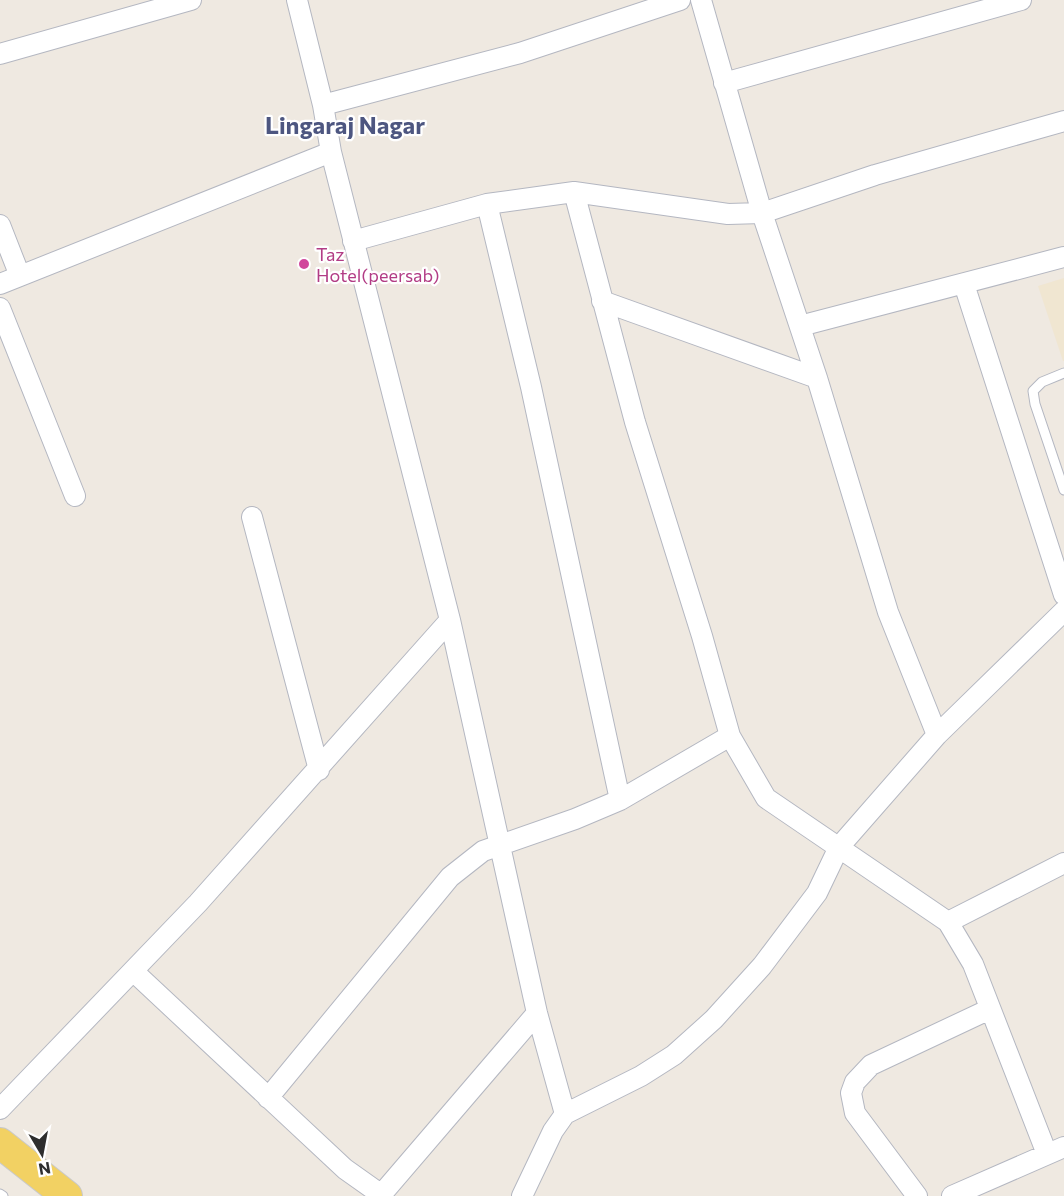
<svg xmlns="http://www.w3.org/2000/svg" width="1064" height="1196" font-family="Commissioner,sans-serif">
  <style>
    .education { fill: #f0e6d1 }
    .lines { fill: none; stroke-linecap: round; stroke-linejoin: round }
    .lane-casing { stroke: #b4b7c1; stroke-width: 11 }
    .street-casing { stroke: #b4b7c1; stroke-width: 22 }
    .primary-casing { stroke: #c9c9c9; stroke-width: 32 }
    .lane { stroke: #fff; stroke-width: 9 }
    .street { stroke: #fff; stroke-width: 20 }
    .primary { stroke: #f2d163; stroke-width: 30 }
    .hotel-dot { fill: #d1479c; stroke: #fff; stroke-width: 2 }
    .labels { text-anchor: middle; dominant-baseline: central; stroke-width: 4.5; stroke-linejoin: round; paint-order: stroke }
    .hotel-label { font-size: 18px; fill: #b23c85; stroke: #fff; text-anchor: start }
    .district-label { font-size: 24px; font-weight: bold; fill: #4d5680; stroke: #fff }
  </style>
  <rect width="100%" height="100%" fill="#efe9e1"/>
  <!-- education -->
  <path class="education" d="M1064,278v83h-1l-25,-75z"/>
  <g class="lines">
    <defs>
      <path id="lane" d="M1064,373l-22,9 -9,9 2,13 29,86
        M0,1194l3,2"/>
      <path id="street" d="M297,0l26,105 8,47 119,468 87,393 28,101
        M701,0l61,213 55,165 71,234 49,123
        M0,54l191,-54
        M724,83l297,-83
        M323,105l197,-52 160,-53
        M574,192l61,230 67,214 28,100 36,62 182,124 25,42 74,190
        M487,204l44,183 89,413
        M0,225l20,51
        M353,241l134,-37 87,-12 154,22 34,-1 113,-38 189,-54
        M0,284l331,-132
        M964,284l100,311
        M602,301l215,77
        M0,308l75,188
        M800,326l264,-69
        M252,517l67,253
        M948,922l116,-59
        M133,971l212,198 38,27
        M268,1098l182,-221 33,-26 92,-32 45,-19 110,-64
        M0,1109l198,-206 252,-283
        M381,1195l156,-182
        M522,1196l31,-65 12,-17 76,-38 33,-21 40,-36 48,-53 55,-73 22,-46 98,-112 127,-124
        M917,1196l-62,-83 -4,-20 4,-11 16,-17 119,-56
        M952,1196l112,-49"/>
      <path id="primary" d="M0,1143l67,53"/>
    </defs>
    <!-- lane casing -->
    <use href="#lane" class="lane-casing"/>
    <!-- street casing -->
    <use href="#street" class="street-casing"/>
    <!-- primary casing -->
    <use href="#primary" class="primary-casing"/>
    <!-- lane -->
    <use href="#lane" class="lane"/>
    <!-- street -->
    <use href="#street" class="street"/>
    <!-- primary -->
    <use href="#primary" class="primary"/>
  </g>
  <!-- markers -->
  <circle class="hotel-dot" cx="304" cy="264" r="6"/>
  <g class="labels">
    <!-- hotel labels -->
    <g class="hotel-label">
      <text x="316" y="254">Taz<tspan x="316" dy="21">Hotel(peersab)</tspan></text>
    </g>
    <!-- district labels -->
    <g class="district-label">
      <text x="345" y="124">Lingaraj Nagar</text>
    </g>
  </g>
  <!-- north arrow -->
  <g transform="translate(42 1154) rotate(170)" stroke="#ffffff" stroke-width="4.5" paint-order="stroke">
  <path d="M0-4.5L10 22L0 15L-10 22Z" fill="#2e2e2e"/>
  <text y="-9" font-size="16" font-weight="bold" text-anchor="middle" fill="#2e2e2e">N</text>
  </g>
</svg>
